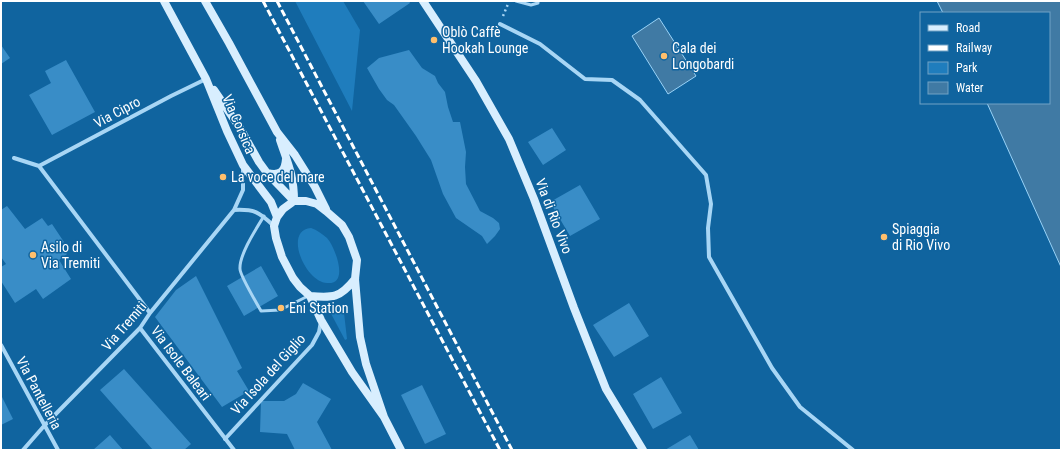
<svg xmlns="http://www.w3.org/2000/svg" width="1062" height="451" font-family="'Roboto Condensed',sans-serif">
  <style>
    .green { fill: #1f7dbd }
    .water { fill: #407aa4; stroke: #99d3f8 }
    .building { fill: #398dc7 }
    .lines { fill: none; stroke-linecap: round; stroke-linejoin: round }
    .path { stroke: #a8d6f5; stroke-width: 2.5; stroke-dasharray: 2 3; stroke-linecap: butt }
    .lane { stroke: #a8d6f5; stroke-width: 3 }
    .street { stroke: #a8d6f5; stroke-width: 4 }
    .secondary { stroke: #d8eefe; stroke-width: 8 }
    .rail { stroke: #fff; stroke-width: 3; stroke-dasharray: 7 3; stroke-linecap: butt }
    .poi-dot { fill: #ffbf6c; stroke: #10649f; stroke-width: 1.5 }
    .labels { text-anchor: middle; dominant-baseline: central; stroke-width: 3; stroke-linejoin: round; paint-order: stroke }
    .poi-label { font-size: 14px; fill: #fff; stroke: #10649f; text-anchor: start }
    .street-label { font-size: 14px; fill: #fff; stroke: #10649f }
  </style>
  <rect width="100%" height="100%" fill="#10649f"/>
  <!-- green -->
  <path class="green" d="M295,1h48l17,29 -8,81z
    M311,228c6,2 11,6 16,10 8,9 23,47 0,45 -22,-1 -44,-53 -16,-55z
    M343,304l4,35 -2,1 -17,-32h6z"/>
  <!-- water -->
  <path class="water" d="M937,1h124v266l-74,-164h62v-90h-106z
    M659,18l37,58 -28,18 -36,-58z"/>
  <!-- building -->
  <path class="building" d="M363,1h46l1,2 -31,21z
    M1,45l9,13 -9,6z
    M409,50l13,18 13,8 3,7 7,9 3,15 5,15h7l6,30 -1,15 1,17 14,27 13,7 6,5 1,6 -5,7 -8,8 -5,-8 -26,-18 -13,-24 -12,-34 -15,-24 -22,-31 -7,-5 -8,-11 -12,-21 12,-10z
    M66,60l29,52 -43,23 -23,-40 22,-12 -6,-12z
    M552,128l14,22 -23,15 -15,-23z
    M580,185l20,34 -30,17 -20,-34z
    M7,206l18,23 17,-11 6,8 4,-2 12,18 -4,3 7,9 -8,6 12,19 -28,20 -7,-10 -21,14 -14,-22v-14l5,-3 -5,-7v-47z
    M261,266l17,30 -34,20 -17,-30z
    M196,276l46,92 -5,3 12,20 -27,16 -67,-90 21,-27z
    M629,303l20,33 -35,21 -21,-32z
    M124,369l67,75 -7,6h-31l-53,-60z
    M661,377l21,36 -29,16 -20,-35z
    M303,383l28,16 -14,23 15,28h-37l-8,-16 -27,-2 1,-31h23l12,-7z
    M422,385l24,49 -21,10 -24,-49z
    M1,395l12,24 -12,6z
    M110,435l13,15h-30z
    M690,435l9,15h-34z"/>
  <g class="lines">
    <!-- path -->
    <path class="path" d="M503,16l5,-12"/>
    <!-- lane -->
    <path class="lane" d="M516,1l15,4 7,-2v-2
      M264,216c-8,13 -25,39 -24,53 0,6 17,35 21,42l19,-1 28,-14"/>
    <!-- street -->
    <path class="street" d="M500,24l40,20 45,35 27,1 28,20 66,75 5,29 -3,24 1,29 63,111 28,39 53,43
      M14,158l25,8 111,147
      M39,166l132,-70 35,-17
      M234,210c21,-1 25,2 40,16
      M140,328l94,122
      M1,345l57,105
      M225,439l87,-94 7,-13 2,-11
      M23,450l21,-24 96,-98 10,-15 84,-103 9,-20v-24"/>
    <!-- secondary -->
    <path class="secondary" d="M164,1l42,78 21,52 16,34 28,37 6,15
      M205,1l24,42 48,89 18,23 20,32 11,22
      M423,1l53,80 33,58 25,60 40,109 32,81 37,61
      M214,90l26,38 19,34 8,11 27,28
      M280,140c8,24 14,35 14,61
      M267,173c13,3 18,-1 19,-14
      M310,296c23,2 30,2 45,-17
      M384,417l-18,-53 -6,-27 -5,-58 2,-19 -8,-23 -7,-12 -16,-14 -9,-7 -11,-3h-12l-11,8 -6,8 -3,9 2,12 6,19 11,21 7,9 10,9 11,24 31,52 32,45 17,33"/>
    <!-- rail -->
    <path class="rail" d="M263,1l237,449
      M277,1l235,449"/>
  </g>
  <!-- markers -->
  <g class="poi-dot">
    <circle cx="434" cy="40" r="4"/>
    <circle cx="664" cy="56" r="4"/>
    <circle cx="223" cy="177" r="4"/>
    <circle cx="884" cy="237" r="4"/>
    <circle cx="33" cy="255" r="4"/>
    <circle cx="281" cy="308" r="4"/>
  </g>
  <g class="labels">
    <!-- poi labels -->
    <g class="poi-label">
      <text x="442" y="32">Oblò Caffè<tspan x="442" dy="16">Hookah Lounge</tspan></text>
      <text x="672" y="48">Cala dei<tspan x="672" dy="16">Longobardi</tspan></text>
      <text x="231" y="177">La voce del mare</text>
      <text x="892" y="229">Spiaggia<tspan x="892" dy="16">di Rio Vivo</tspan></text>
      <text x="41" y="247">Asilo di<tspan x="41" dy="16">Via Tremiti</tspan></text>
      <text x="289" y="308">Eni Station</text>
    </g>
    <!-- street labels -->
    <g class="street-label">
      <text transform="translate(117 112) rotate(-28)">Via Cipro</text>
      <text transform="translate(239 124) rotate(67)">Via Corsica</text>
      <text transform="translate(554 216) rotate(69)">Via di Rio Vivo</text>
      <text transform="translate(124 326) rotate(-49)">Via Tremiti</text>
      <text transform="translate(181 363) rotate(53)">Via Isole Baleari</text>
      <text transform="translate(268 374) rotate(-48)">Via Isola del Giglio</text>
      <text transform="translate(39 393) rotate(62)">Via Pantelleria</text>
    </g>
  </g>
  <!-- border -->
  <rect width="1062" height="451" fill="none" stroke="#ffffff" stroke-width="4"/>
  <!-- legend -->
  <rect x="920" y="12" width="130" height="92" fill="#10649f" stroke="#70a2c5"/>
  <rect x="928" y="25" width="20" height="6" fill="#d8eefe" stroke="#70a2c5"/>
  <text x="956" y="32" font-size="12" fill="#ffffff">Road</text>
  <rect x="928" y="45" width="20" height="6" fill="#ffffff" stroke="#70a2c5"/>
  <text x="956" y="52" font-size="12" fill="#ffffff">Railway</text>
  <rect x="928" y="62" width="20" height="12" fill="#1f7dbd" stroke="#70a2c5"/>
  <text x="956" y="72" font-size="12" fill="#ffffff">Park</text>
  <rect x="928" y="82" width="20" height="12" fill="#407aa4" stroke="#70a2c5"/>
  <text x="956" y="92" font-size="12" fill="#ffffff">Water</text>
</svg>
